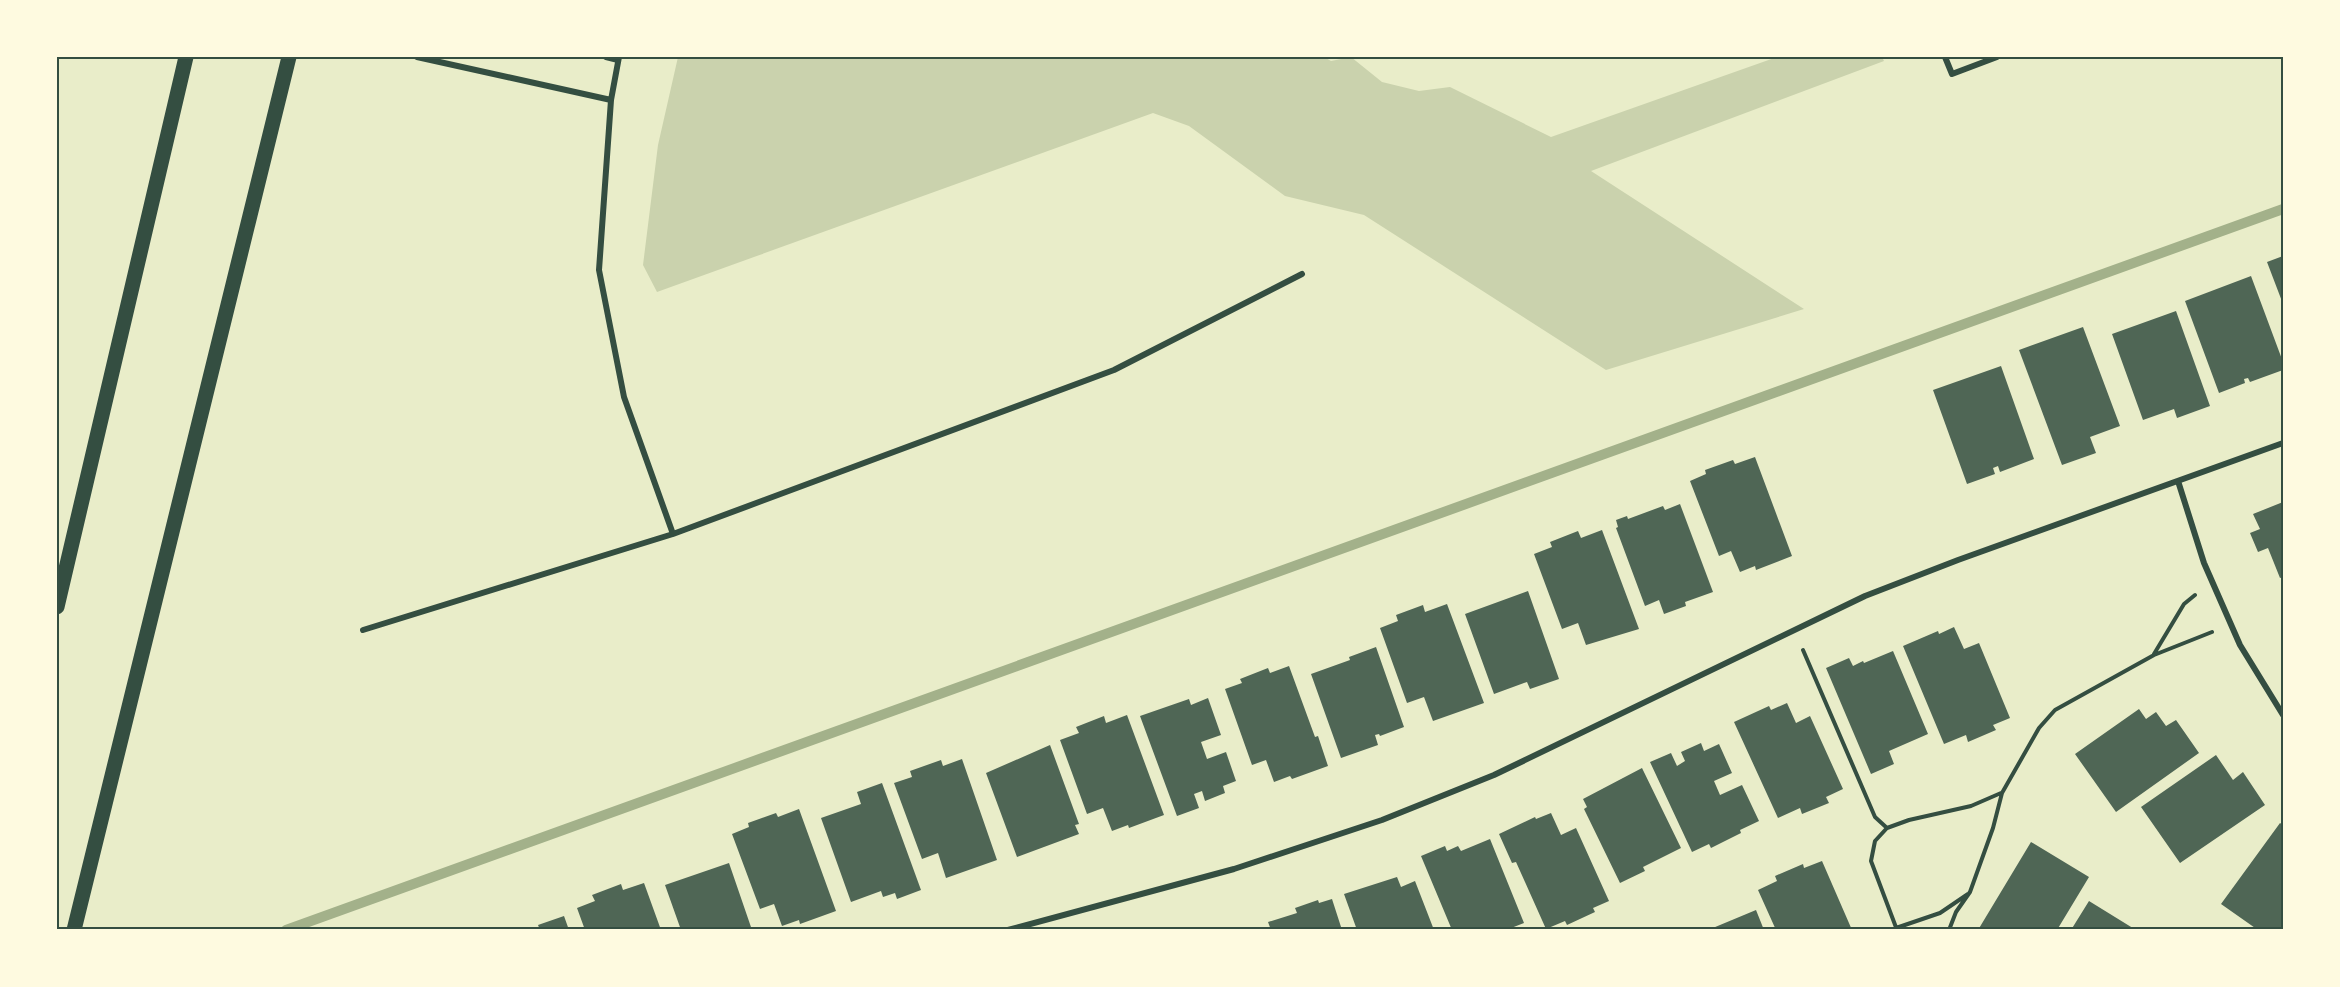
<svg xmlns="http://www.w3.org/2000/svg" width="2340" height="987" font-family="'Work Sans',sans-serif">
  <style>
    .green { fill: #cad2ad }
    .lines { fill: none; stroke-linecap: round; stroke-linejoin: round }
    .stream { stroke: #a3b18a; stroke-width: 10 }
    .building { fill: #4f6655 }
    .path { stroke: #344e41; stroke-width: 4 }
    .minor { stroke: #344e41; stroke-width: 6 }
    .primary { stroke: #344e41; stroke-width: 15 }
    .neatline { fill: none; stroke: #344e41; stroke-width: 2 }
  </style>
  <rect width="100%" height="100%" fill="#e9edc9"/>
  <!-- green -->
  <path class="green" d="M678,57h646l7,4 20,-4 31,25 37,9 31,-4 101,50 226,-80h105l2,4 -293,110 213,138 -198,61 -242,-155 -79,-19 -96,-70 -36,-13 -496,179 -14,-27 15,-120z"/>
  <g class="lines">
    <!-- stream -->
    <path class="stream" d="M286,930l1997,-721"/>
  </g>
  <!-- building -->
  <path class="building" d="M2283,256v48l-16,-42z
    M2251,276l32,86v8l-33,12 -2,-4 -4,1 1,4 -26,10 -34,-92z
    M2176,311l34,95 -33,12 -3,-9 -31,11 -31,-86z
    M2083,327l37,99 -30,11 6,16 -34,12 -43,-115z
    M2001,366l33,93 -34,13 -2,-6 -5,2 2,6 -28,10 -34,-94z
    M1755,457l37,99 -36,14 -1,-4 -15,6 -9,-21 -12,5 -29,-75 16,-7 -1,-4 28,-10 2,4z
    M2283,502v75l-3,1 -12,-30 -10,4 -8,-19 10,-4 -7,-15z
    M1680,504l33,88 -28,10 1,4 -22,8 -5,-14 -14,6 -29,-78 2,-1 -2,-7 11,-4 1,3 35,-13 2,4z
    M1602,530l37,99 -53,16 -8,-22 -16,6 -28,-75 18,-7 -2,-5 28,-11 3,7z
    M1528,591l31,88 -29,10 -3,-7 -33,12 -29,-80z
    M1447,604l37,99 -51,18 -9,-24 -17,6 -27,-75 18,-7 -2,-6 27,-10 2,7z
    M1954,627l10,22 15,-6 31,75 -17,7 3,5 -28,12 -2,-7 -22,9 -41,-98 35,-15 1,3z
    M1376,647l28,80 -24,9 -1,-2 -4,1 3,10 -37,13 -30,-84 39,-14 -1,-3z
    M1893,651l35,83 -39,17 5,13 -23,10 -45,-106 23,-10 4,8 10,-5 1,2z
    M1289,666l26,71 3,-1 10,30 -36,13 -2,-3 -16,6 -8,-22 -14,5 -27,-76 17,-6 -2,-4 28,-11 2,5z
    M1208,698l13,37 -20,7 6,17 19,-7 10,29 -13,5 2,7 -20,8 -3,-10 -8,3 5,14 -22,8 -37,-100 49,-17 2,6z
    M1787,703l9,20 14,-7 33,73 -17,8 3,6 -27,11 -2,-6 -22,10 -44,-96 35,-16 2,4z
    M2139,709l7,10 10,-7 10,14 10,-6 23,33 -83,59 -41,-58z
    M1127,715l37,100 -35,13 -1,-3 -16,6 -9,-23 -16,6 -27,-74 19,-7 -3,-6 28,-11 2,7z
    M1701,743l3,8 15,-7 13,29 -18,8 6,14 22,-10 17,36 -19,9 1,3 -30,15 -2,-4 -17,8 -42,-90 21,-9 6,13 8,-5 -4,-9z
    M1050,745l29,79 -4,1 4,9 -62,23 -31,-84z
    M2216,755l17,25 10,-8 22,33 -85,58 -39,-56z
    M962,759l35,101 -51,18 -8,-25 -16,6 -28,-76 18,-6 -2,-6 31,-11 2,6z
    M1642,768l39,80 -38,19 2,4 -25,12 -36,-74 3,-2 -4,-8z
    M882,783l39,107 -24,9 -2,-6 -12,4 -2,-6 -30,11 -30,-84 40,-14 -4,-12z
    M799,809l37,102 -36,13 -1,-4 -17,6 -8,-22 -14,5 -28,-75 17,-7 -1,-4 28,-10 2,4z
    M1551,813l10,22 15,-7 33,73 -16,7 2,4 -28,13 -2,-4 -19,8 -30,-67 -4,1 -13,-29 36,-17 1,2z
    M2280,823l3,2v105h-25l-37,-26z
    M1490,839l34,84 -18,7h-54l-31,-74 24,-10 2,5 11,-5 3,5z
    M2031,842l58,35 -32,53h-79z
    M1822,861l30,69h-76l-18,-40 19,-9 -2,-5 28,-12 1,4z
    M729,863l23,67h-71l-16,-45z
    M1397,877l4,10 14,-6 19,49h-77l-13,-36z
    M644,883l17,47h-76l-8,-22 18,-7 -3,-6 29,-11 2,6z
    M1332,899l10,31h-71l-3,-8 29,-9 -2,-5 23,-8 1,3z
    M2089,901l47,29h-65z
    M1756,910l8,20h-56z
    M564,916l5,14h-29l-2,-5z"/>
  <g class="lines">
    <!-- path -->
    <path class="path" d="M1803,650l72,167 12,11
      M2154,654l30,-50 11,-9
      M1896,928l44,-15 28,-19
      M1897,930l-26,-69 4,-20 12,-13 22,-8 62,-14 30,-13
      M1949,930l7,-18 14,-20 23,-64 9,-35 37,-65 16,-18 99,-55 58,-23"/>
    <!-- minor -->
    <path class="minor" d="M417,57l194,43
      M606,57l12,3
      M619,57l-8,43 -12,170 25,127 49,137
      M1945,57l7,17 45,-17
      M2178,481l26,82 36,82 43,70
      M363,630l310,-96 441,-164 188,-96
      M1008,930l226,-61 148,-49 112,-45 371,-179 93,-36 325,-117"/>
    <!-- primary -->
    <path class="primary" d="M57,607l129,-550
      M74,930l215,-873"/>
  </g>
  <!-- border -->
  <rect width="2340" height="987" fill="none" stroke="#fefae0" stroke-width="117"/>
  <rect x="58" y="58" width="2224" height="870" class="neatline"/>
</svg>
